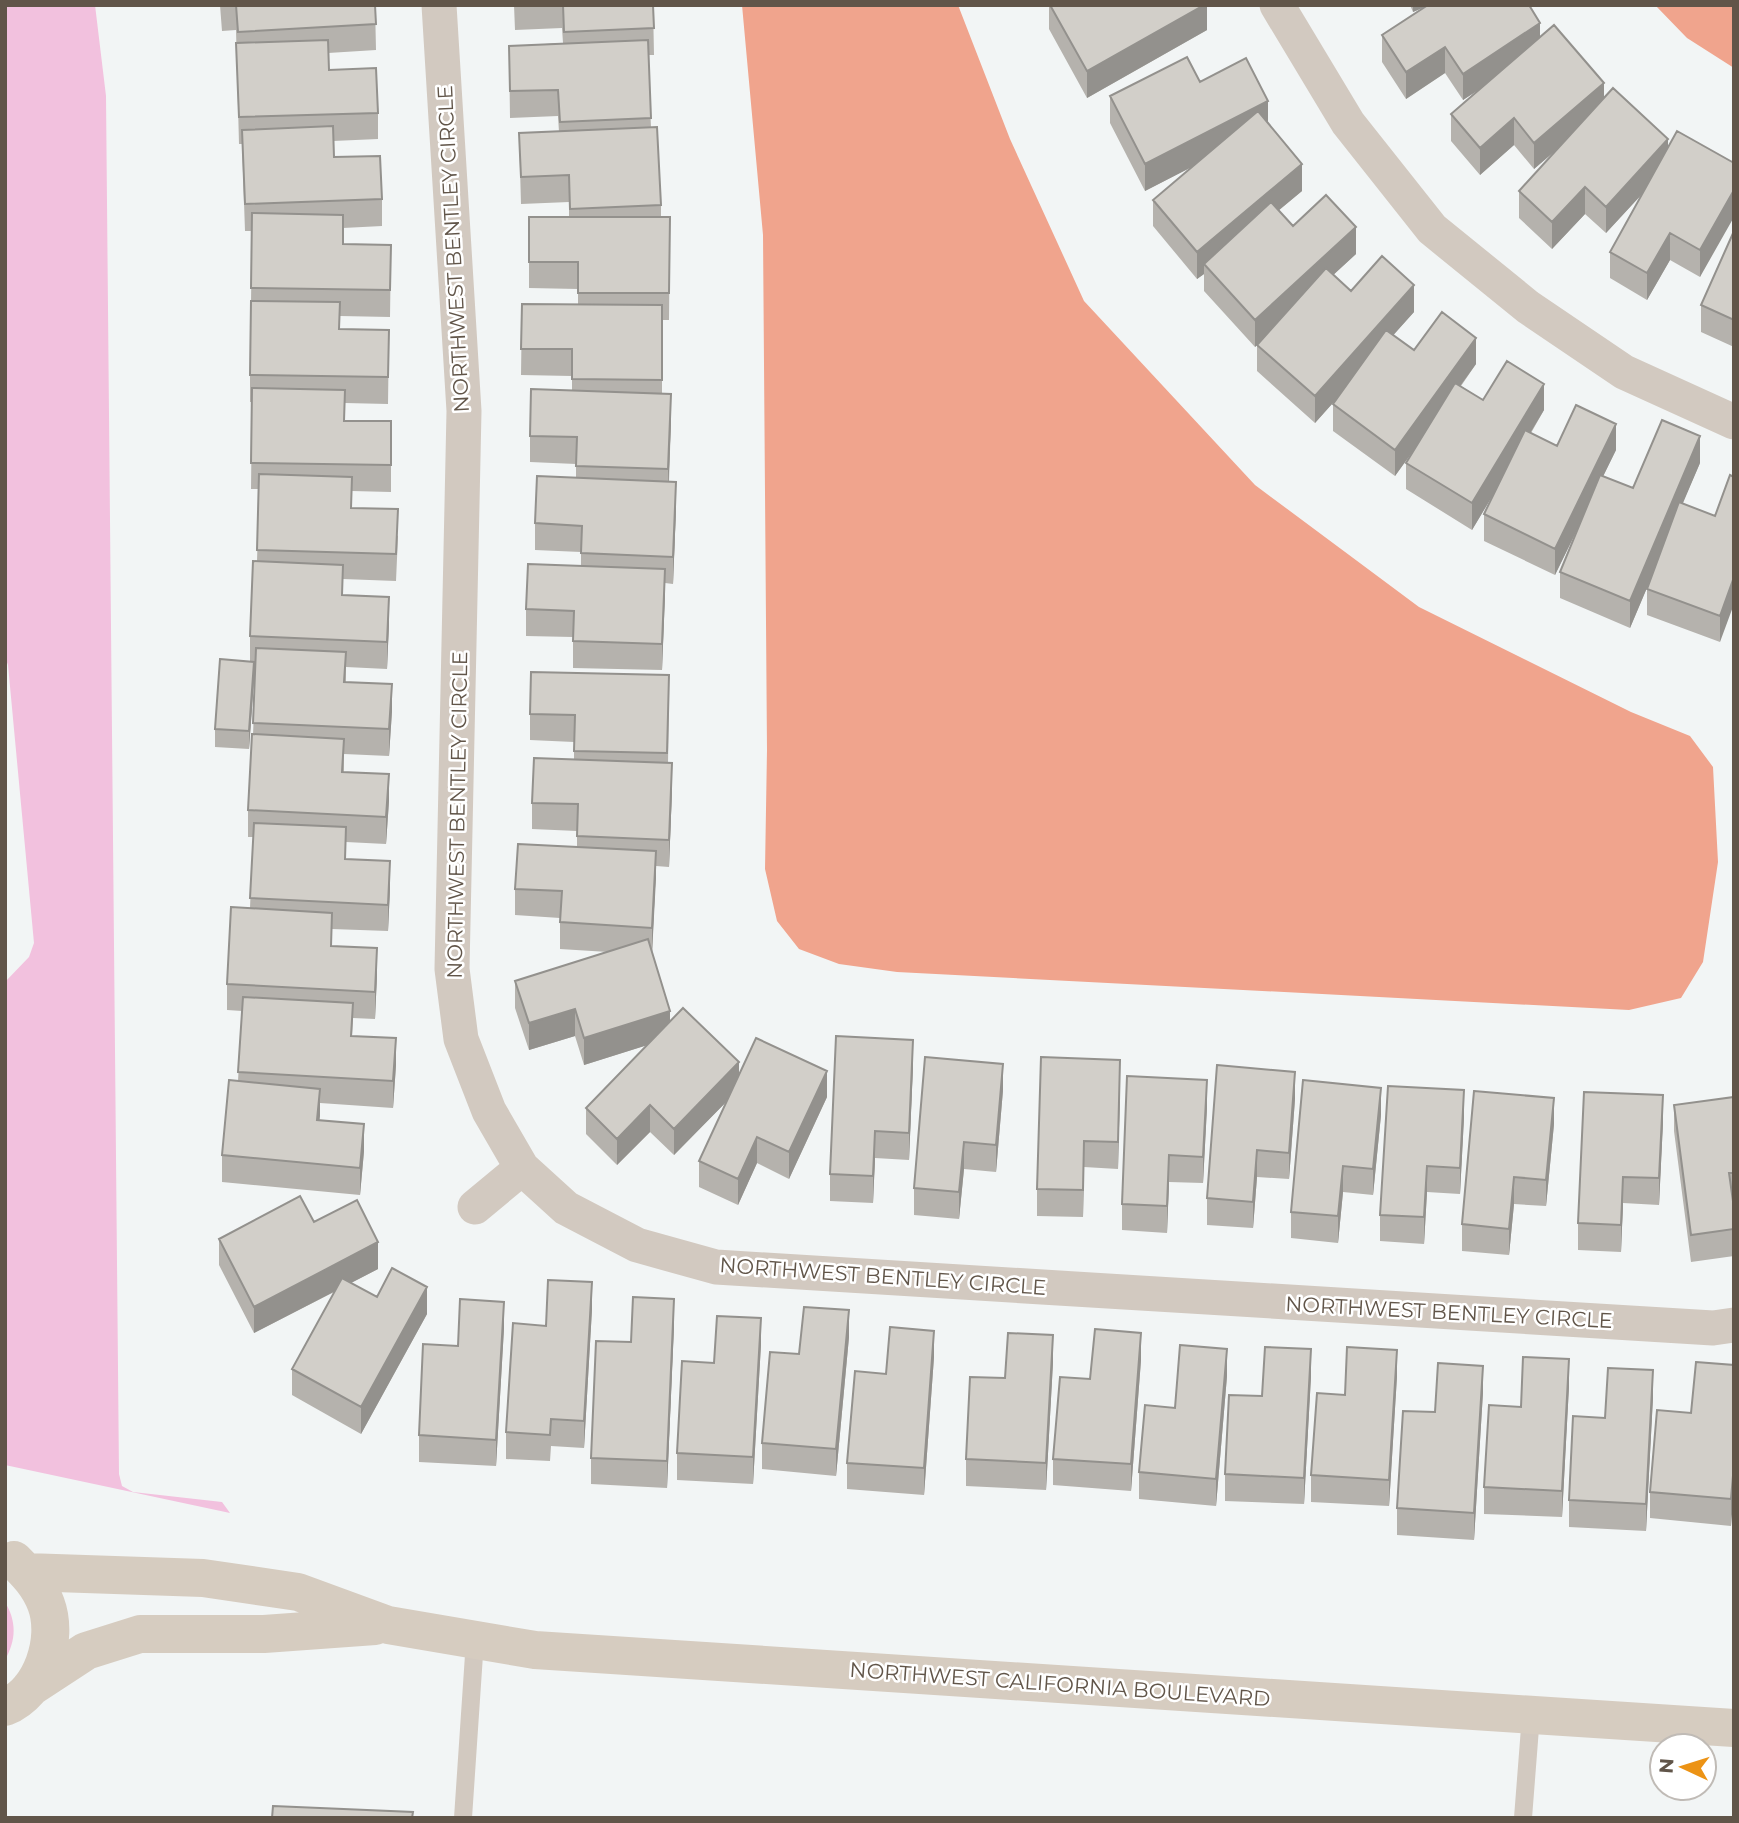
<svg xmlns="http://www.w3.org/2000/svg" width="1739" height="1823" font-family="Montserrat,sans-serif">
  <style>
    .green { fill: #f2c1de }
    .water { fill: #f0a48d }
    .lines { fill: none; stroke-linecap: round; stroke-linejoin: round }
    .lane { stroke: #d2c9c0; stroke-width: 18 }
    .street { stroke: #d2c9c0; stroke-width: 35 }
    .secondary { stroke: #d6ccc0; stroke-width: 38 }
    .wall { fill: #b5b2ad }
    .shaded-wall { fill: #93918d }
    .building { fill: #d2cfc9; stroke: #93918d; stroke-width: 2 }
    .labels { text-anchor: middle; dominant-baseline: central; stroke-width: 5; stroke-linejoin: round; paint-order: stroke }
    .street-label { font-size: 21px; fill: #615549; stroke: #fff }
  </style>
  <rect width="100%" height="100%" fill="#f2f5f5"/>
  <!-- green -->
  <path class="green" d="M5,5h90l11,91 13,1378 3,12 11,6 89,10 8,11 -225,-48v-483l24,-25 5,-14 -26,-278 -3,-8z
    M5,1602c12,20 11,38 0,58z"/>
  <!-- water -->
  <path class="water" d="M742,5h216l52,134 74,162 171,184 164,122 212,105 59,24 23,31 5,95 -15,100 -22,36 -52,12 -732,-38 -58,-8 -40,-15 -22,-28 -12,-52 2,-119 -4,-515z
    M1655,5h79v63l-47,-30z"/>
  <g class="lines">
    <!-- lane -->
    <path class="lane" d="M463,1818l12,-178
      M1523,1818l8,-103"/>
    <!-- street -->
    <path class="street" d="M439,5l25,406 -12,558 9,70 28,72 33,57 44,40 71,37 79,22 997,61 21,-3
      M1277,5l71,118 84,106 96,78 96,65 110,50
      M475,1207l47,-39"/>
    <!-- secondary -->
    <path class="secondary" d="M26,1572l177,6 95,14 90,33 147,25 1199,78
      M31,1687l55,-36 54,-17h124l111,-8
      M5,1707c37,-15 54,-68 41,-103 -7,-19 -19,-31 -32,-44"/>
  </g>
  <!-- wall -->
  <path class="wall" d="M220,5h155l1,45 -48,3 1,17 49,43v26l-45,2 1,16 48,42v27l-39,2v16l48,1 -1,72 -50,-1v13l49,1 -1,74 -43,-1 -1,18h47v71l-39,-1v17l46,28 -2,45 -53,-2v16l46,28 -2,46 -41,-2v15l46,29 -3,45 -45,-2v18l45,29 -3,43 -40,-2v17l44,29 -2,43 -56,-2v17l45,29 -2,44 -22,-1 -1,18 44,29 -3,43 -73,-5 -1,17 45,31 -4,44 -138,-13v-27l16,-74 4,-70 -15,-1v-26l23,-76 3,-71h-5v-27l5,-75 3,-72h-2v17l-5,69 -34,-2v-18l35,-67v-26l7,-74 2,-73h-8l1,-87h-2v-27l2,-144h-7l-3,-87h-3l-3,-114 -14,1z
    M514,5h139l1,50h-6l3,73 10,77v12h9l-1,103h-7v74l9,27 -2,61 7,27 -3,75 -8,-1 -3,87 -89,-2v-31l-47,-1v-27l55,-43v-14l-46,-2v-27l41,-45v-14l-46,-2v-26l42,-45v-15l-51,-1 1,-71h56v-15l-49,-1v-71h40v-15l-48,2 -2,-71 40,-1 -1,-16 -48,2 -1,-72 54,-3 -1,-15 -47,2z
    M1049,5h158v25l-120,68 -38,-69z
    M1410,5h119l11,32 64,61 64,50 66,15 -34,114 -30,-17 -23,40 -37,-22v-26l32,-58 -36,39 -21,-19 -33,35 -33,-31v-27l36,-40 -21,18 -20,-24 -34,30 -29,-34v-27l27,-24 -15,10 -18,-27 -39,26 -24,-37v-27l43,-28 -12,5z
    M1200,82l68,40 34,69 -24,20 15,15 63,28 -23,21 18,16 63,21 -21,23 21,15 62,14 -15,22 22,14 61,10 -13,23 26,13 59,4 -13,26 30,12 67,-25 -18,41 33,12 15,-41 -10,167 -73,-27v-26l1,-4 -18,43 -70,-30v-26l20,-48 -25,51 -71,-34v-27l10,-21 -22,37 -66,-41v-26l6,-11 -17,24 -62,-45v-27l7,-9 -25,28 -58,-52v-26l-2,2 -51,-56v-17l-7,5 -44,-53v-26l40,-34 -48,25 -35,-68v-27z
    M1734,231v116l-33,-15v-27z
    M669,702l-1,61 4,27 -3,77 -13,-1 -4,87 18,69 69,53 88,22 -38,82 -32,-16 -19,42 -39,-18v-26l28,-60 -53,54 -24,-23 -33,33 -31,-31v-26l61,-63 -63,20 -9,-29 -46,14 -14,-42v-27l93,-29 -48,-3v-31l-45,-3v-26l62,-42v-16l-45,-2v-26l42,-44v-17l-44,-2v-26z
    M913,1066l-4,94 -34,-2 -2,45 -43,-2v-27z
    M1120,1086l-2,83 -34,-2 -1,50 -46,-1v-27z
    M1003,1090l-7,82 -32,-3 -5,50 -45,-4v-27z
    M1734,1097v102l-1,1 1,8v48l-43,6 -17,-131v-26z
    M1295,1099l-6,80 -32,-2 -4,51 -46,-3v-27z
    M1207,1107l-4,76 -34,-1 -2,51 -45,-3v-26z
    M1381,1115l-8,80 -30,-3 -5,51 -47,-5v-26z
    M1464,1117l-4,77 -33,-2 -3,52 -44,-3v-26z
    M1663,1122l-4,83 -36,-2 -2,49 -43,-2v-27z
    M1554,1124l-8,82 -32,-2 -5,51 -47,-4v-27z
    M314,1222l64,47 -27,14 26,14 50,17 -66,120 -69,-39v-26l42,-77 -80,41 -35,-68v-26z
    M592,1309l-8,139 -33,-2 -1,15 -44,-2v-27l40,-106z
    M674,1326l-7,162 -76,-4v-26z
    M504,1328l-8,138 -77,-4v-27z
    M849,1337l-13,139 -74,-7v-26l37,-89z
    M761,1344l-8,140 -76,-4v-27l37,-90z
    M934,1357l-10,138 -77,-6v-26l39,-89z
    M1141,1360l-10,131 -78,-6v-26l37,-80z
    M1053,1362l-7,128 -80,-4v-27l39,-81z
    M1734,1365l-3,161 -81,-8v-26l41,-79z
    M1227,1376l-11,130 -77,-7v-27l36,-64z
    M1311,1376l-7,128 -79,-3v-27l37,-78z
    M1397,1376l-8,130 -78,-4v-27l34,-80z
    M1569,1386l-7,131 -78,-3v-27l37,-80z
    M1483,1392l-9,148 -77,-5v-27l38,-96z
    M1653,1397l-7,134 -77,-4v-27l36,-82z"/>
  <!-- shaded-wall -->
  <path class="shaded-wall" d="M1204,5h3v25l-120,68v-27z
    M1413,5h16l-16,7z
    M1540,23v27l-77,50v-26z
    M1445,47v26l-39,26v-27z
    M1604,83v26l-70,60v-26z
    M1268,101v27l-123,63v-27z
    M1514,118v27l-34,30v-27z
    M1668,139v27l-62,67v-26z
    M1302,164v27l-94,78 -4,-5v10l-7,5v-27z
    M1585,187v27l-33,35v-27z
    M1734,190v27l-34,60v-27z
    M1356,227v27l-101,93v-27z
    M1670,233v27l-23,40v-27z
    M1414,285v27l-99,111v-27z
    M1476,338v26l-81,112v-26z
    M1544,384v26l-72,120v-27z
    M671,394v27l-3,75v-27z
    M1616,424v26l-61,125v-26z
    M1700,436v27l-70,165v-27z
    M676,482v27l-3,75v-27z
    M665,569v27l-3,74v-26z
    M1734,577v27l-14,38v-26z
    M389,597v26l-2,46v-27z
    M254,662v18l-5,69v-18z
    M392,684v27l-3,45v-27z
    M672,763v27l-3,77v-27z
    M389,774v27l-3,43v-27z
    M656,851v27l-4,76v-26z
    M390,861v27l-2,43v-26z
    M377,948v27l-2,44v-27z
    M575,1009v27l-46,14v-27z
    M670,1011v27l-86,27v-27z
    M396,1038v27l-3,43v-27z
    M913,1040v26l-4,94v-27z
    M1120,1060v26l-2,83v-27z
    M739,1062v27l-65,66v-26z
    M1003,1064v26l-7,82v-27z
    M827,1071v26l-38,82v-27z
    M1295,1072v27l-6,80v-26z
    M1207,1080v27l-4,76v-26z
    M1381,1088v27l-8,80v-26z
    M320,1089v27l-3,31v-27z
    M1464,1090v27l-4,77v-26z
    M1663,1095v27l-4,83v-27z
    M1554,1098v26l-8,82v-26z
    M650,1105v27l-33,33v-26z
    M364,1124v27l-4,44v-27z
    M875,1131v27l-2,45v-27z
    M757,1137v26l-19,42v-26z
    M1084,1141v26l-1,50v-27z
    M964,1142v27l-5,50v-27z
    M1257,1150v27l-4,51v-26z
    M1169,1155v27l-2,51v-27z
    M1343,1166v26l-5,51v-27z
    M1427,1166v26l-3,52v-27z
    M1514,1177v27l-5,51v-26z
    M1623,1177v26l-2,49v-27z
    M378,1242v27l-124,64v-26z
    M592,1282v27l-8,139v-27z
    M427,1287v27l-66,120v-27z
    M674,1299v27l-7,162v-27z
    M504,1302v26l-8,138v-26z
    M849,1310v27l-13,139v-27z
    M761,1318v26l-8,140v-27z
    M934,1331v26l-10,138v-27z
    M1141,1333v27l-10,131v-27z
    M1053,1335v27l-7,128v-27z
    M1227,1349v27l-11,130v-27z
    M1311,1349v27l-7,128v-26z
    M1397,1350v26l-8,130v-26z
    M1569,1359v27l-7,131v-26z
    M1483,1366v26l-9,148v-27z
    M1653,1370v27l-7,134v-27z
    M1734,1464v26l-3,36v-27z"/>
  <!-- building -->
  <path class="building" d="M236,5h139l1,19 -138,8z
    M563,5h90l1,23 -90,4z
    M1050,5h154l-117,66z
    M1428,5h101l11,18 -77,51 -18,-27 -39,25 -24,-37z
    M1554,25l50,58 -70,60 -20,-25 -34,30 -29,-34z
    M328,40l1,30 47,-2 2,45 -139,4 -3,-74z
    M648,40l3,78 -91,4 -2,-32 -48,1 -1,-45z
    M1187,57l13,25 46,-24 22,43 -123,63 -35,-68z
    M1613,88l55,51 -62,68 -21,-20 -33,35 -33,-31z
    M1258,111l44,53 -105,88 -44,-52z
    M333,126l1,31 46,-1 2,43 -137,5 -3,-74z
    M657,127l4,78 -91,4 -1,-34 -48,2 -2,-44z
    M1677,131l57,32v27l-34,60 -30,-17 -23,40 -37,-21z
    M1326,195l30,32 -101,93 -51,-56 67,-62 22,24z
    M252,213l91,2v29l48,1 -1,45 -139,-2z
    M529,217h141l-1,76h-91v-31h-49z
    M1734,231v89l-33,-15z
    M1382,256l32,29 -99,111 -58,-51 69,-77 25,23z
    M251,301l89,1 -1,27 50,1 -1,47 -138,-2z
    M522,304l140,1v75l-90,-1v-30h-51z
    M1442,312l34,26 -81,112 -62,-46 53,-74 28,20z
    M1507,361l37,23 -72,119 -66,-40 49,-80 28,17z
    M252,388l93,2 -1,31h47v44l-140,-2z
    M531,389l140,5 -3,75 -92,-3 1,-29 -47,-1z
    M1576,405l40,19 -61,125 -71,-35 41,-84 32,16z
    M1662,420l38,16 -70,165 -70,-29 40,-97 33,13z
    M259,474l93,3 -1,31 47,1 -2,45 -139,-4z
    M1730,475l4,2v100l-14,39 -73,-27 32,-87 36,14z
    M537,476l139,6 -3,75 -92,-4 1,-27 -47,-3z
    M253,561l90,4 -1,30 47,2 -2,45 -137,-6z
    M528,564l137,5 -3,75 -89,-3 1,-30 -48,-2z
    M256,648l90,4 -2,30 48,2 -3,45 -136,-6z
    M220,659l34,3 -5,69 -34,-2z
    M531,672l138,3 -2,78 -93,-2 1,-36 -45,-1z
    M252,734l92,5 -2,33 47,2 -3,43 -138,-7z
    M534,758l138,5 -3,77 -92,-4 1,-32 -46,-1z
    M254,823l92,4 -1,32 45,2 -2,44 -138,-7z
    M518,844l138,7 -4,77 -92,-6 2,-31 -47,-2z
    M231,907l101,6 -1,33 46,2 -2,44 -148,-8z
    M648,939l22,72 -86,27 -9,-29 -46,14 -14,-42z
    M243,997l110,6 -2,33 45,2 -3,43 -155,-9z
    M683,1008l56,54 -65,67 -24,-24 -33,34 -31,-31z
    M836,1036l77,4 -4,93 -34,-2 -2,45 -43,-2z
    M756,1038l71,33 -38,81 -32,-15 -19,42 -39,-18z
    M925,1057l78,7 -7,81 -32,-3 -5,50 -45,-4z
    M1041,1057l79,3 -2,82 -34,-1 -1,49 -46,-1z
    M1217,1065l78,7 -6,81 -32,-3 -4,52 -46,-4z
    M1127,1076l80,4 -4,77 -34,-2 -2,51 -45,-2z
    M229,1080l91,9 -3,31 47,4 -4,44 -138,-13z
    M1303,1080l78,8 -8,81 -30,-3 -5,50 -47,-4z
    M1388,1086l76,4 -4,78 -33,-2 -3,51 -44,-2z
    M1474,1091l80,7 -8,82 -32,-3 -5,52 -47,-5z
    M1584,1092l79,3 -4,83 -36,-1 -2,48 -43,-2z
    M1734,1097v76h-5l5,35v21l-43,6 -17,-130z
    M300,1196l14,26 43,-22 21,42 -124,65 -35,-68z
    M392,1268l35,19 -66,120 -69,-38 50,-91 35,19z
    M548,1280l44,2 -8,139 -33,-2 -1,16 -44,-3 7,-109 33,3z
    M633,1297l41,2 -7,162 -76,-3 5,-117 35,1z
    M460,1299l44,3 -8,138 -77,-5 4,-91 35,2z
    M804,1307l45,3 -13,139 -74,-6 8,-91 29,2z
    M717,1316l44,2 -8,139 -76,-4 5,-92 32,2z
    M890,1327l44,4 -10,137 -77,-5 8,-92 31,3z
    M1095,1329l46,4 -10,131 -78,-5 7,-82 30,2z
    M1008,1333l45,2 -7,128 -80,-4 4,-82 35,1z
    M1180,1345l47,4 -11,130 -77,-7 6,-67 30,3z
    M1265,1347l46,2 -7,129 -79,-4 4,-79 33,1z
    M1347,1347l50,3 -8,130 -78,-5 6,-82 28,2z
    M1523,1357l46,2 -7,132 -78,-4 5,-82 32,2z
    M1696,1362l38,3v99l-3,35 -81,-7 7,-82 34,3z
    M1438,1363l45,3 -9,147 -77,-5 6,-97 32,1z
    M1608,1368l45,2 -7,134 -77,-4 4,-84 32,2z
    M273,1806l140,6 -1,6h-140z"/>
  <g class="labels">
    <!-- street labels -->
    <g class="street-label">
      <text transform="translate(453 249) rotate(-93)">NORTHWEST BENTLEY CIRCLE</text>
      <text transform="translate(457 815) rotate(-89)">NORTHWEST BENTLEY CIRCLE</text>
      <text transform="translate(883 1276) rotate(4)">NORTHWEST BENTLEY CIRCLE</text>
      <text transform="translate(1449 1312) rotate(3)">NORTHWEST BENTLEY CIRCLE</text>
      <text transform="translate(1060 1684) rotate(4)">NORTHWEST CALIFORNIA BOULEVARD</text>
    </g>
  </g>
  <!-- border -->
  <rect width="1739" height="1823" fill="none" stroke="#615549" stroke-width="14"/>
  <!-- north arrow -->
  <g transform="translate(1683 1767) rotate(274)"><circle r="33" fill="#ffffff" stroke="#c0bbb6" stroke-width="2"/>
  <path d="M0-5L12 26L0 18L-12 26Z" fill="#ec9315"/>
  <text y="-10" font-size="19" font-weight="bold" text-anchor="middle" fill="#615549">N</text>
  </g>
</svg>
